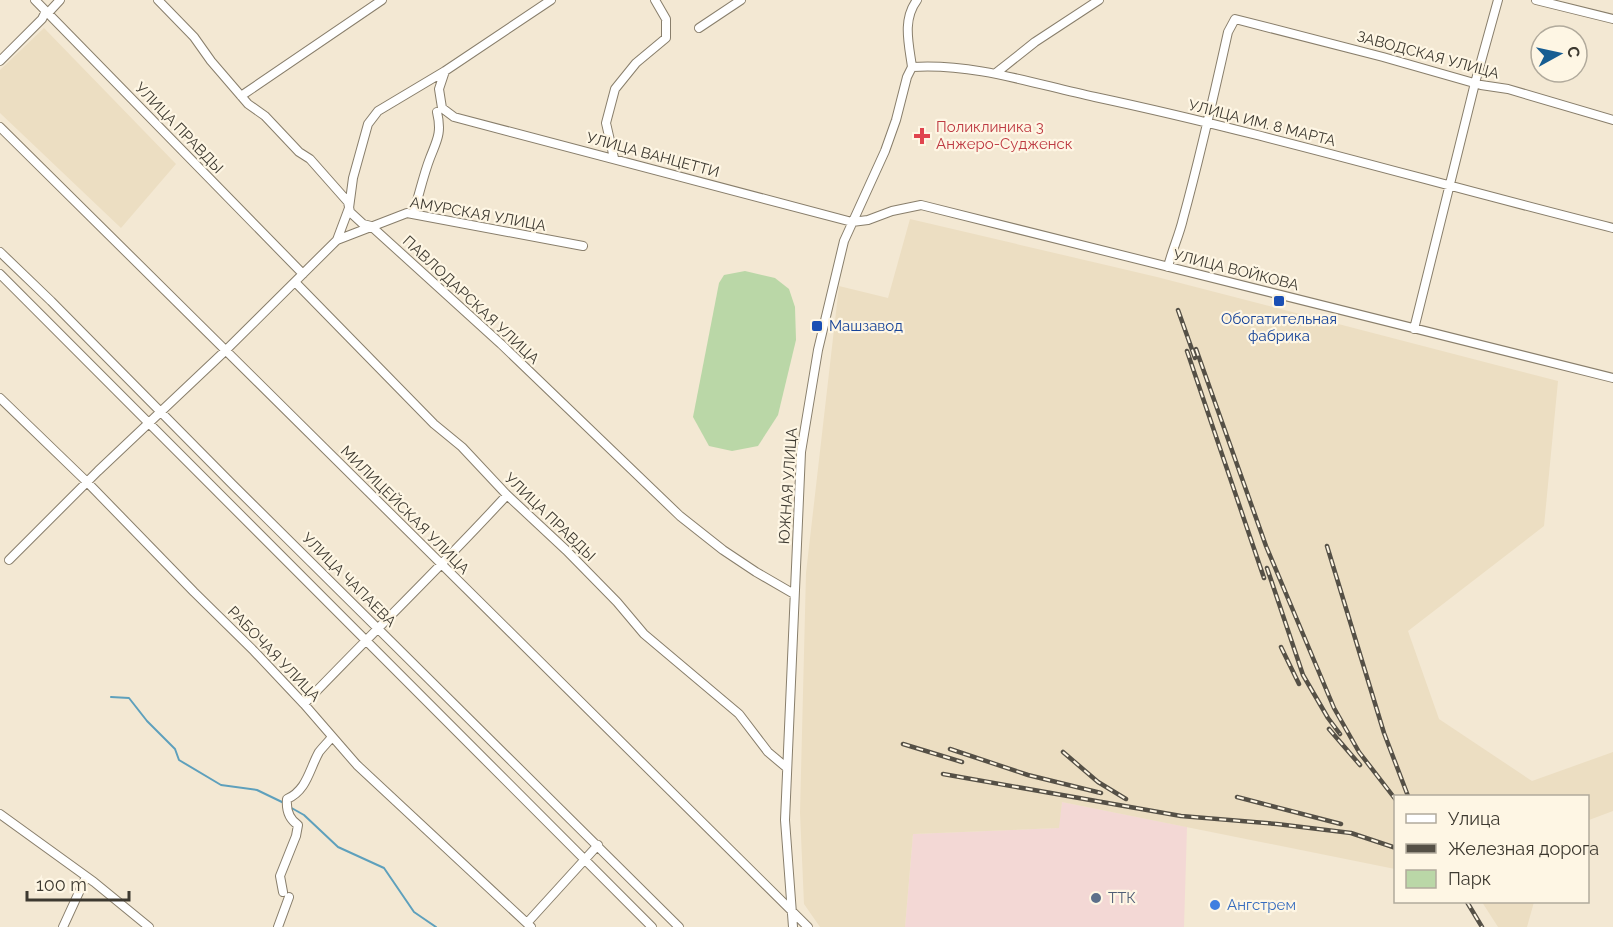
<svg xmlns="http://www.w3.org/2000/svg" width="1613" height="927" font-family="Raleway,sans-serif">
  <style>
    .commercial { fill: #f3d8d5 }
    .built { fill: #ecdec2 }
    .green { fill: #bad7a7 }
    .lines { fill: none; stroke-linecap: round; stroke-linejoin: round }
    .stream { stroke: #5ea0bc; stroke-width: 2 }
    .minor-casing { stroke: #887e6b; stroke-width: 10 }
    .minor { stroke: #fff; stroke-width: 8 }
    .rail-casing { stroke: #555046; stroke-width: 4.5 }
    .rail { stroke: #fef6e4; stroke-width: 2; stroke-dasharray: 7; stroke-linecap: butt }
    .health-dot { fill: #e0444e; stroke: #fef6e4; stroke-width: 2 }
    .transit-dot { fill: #1a4fb4; stroke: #fef6e4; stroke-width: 2 }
    .service-dot { fill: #5c6f8a; stroke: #fef6e4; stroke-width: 2 }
    .shop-dot { fill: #3f7fe0; stroke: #fef6e4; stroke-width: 2 }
    .labels { text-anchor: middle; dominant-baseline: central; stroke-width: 4.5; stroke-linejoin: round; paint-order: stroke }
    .street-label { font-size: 15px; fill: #3d3930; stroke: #fef6e4 }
    .health-label { font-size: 15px; fill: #be3a42; stroke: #fef6e4; text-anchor: start }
    .transit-label { font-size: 15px; fill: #164399; stroke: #fef6e4 }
    .service-label { font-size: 15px; fill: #4e5e75; stroke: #fef6e4; text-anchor: start }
    .shop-label { font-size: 15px; fill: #366cbe; stroke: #fef6e4; text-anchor: start }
  </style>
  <rect width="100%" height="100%" fill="#f3e8d3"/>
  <!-- commercial -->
  <path class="commercial" d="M1062,802l125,25 -3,100h-279l8,-93 145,-6z"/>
  <!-- built -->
  <path class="built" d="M44,28l132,136 -55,64 -121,-115v-43z
    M910,219l247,58 401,104 -14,145 -136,105 31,88 93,62 81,-29v59l-24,9 -1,48v-72h-192l-1,73 -333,-67 -3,26 -146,6 -8,93h-85l-16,-23 -4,-91 6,-240 33,-287 49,12z
    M1482,902h52l-7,25h-29z"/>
  <!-- green -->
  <path class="green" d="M745,271l30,7 14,11 6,18 1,33 -18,75 -20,31 -26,5 -23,-5 -16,-29 26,-134 5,-8z"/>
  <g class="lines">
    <!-- stream -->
    <path class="stream" d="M111,697l18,1 18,23 28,28 4,11 42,25 36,5 27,13
      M288,806l16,9 34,32 46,21 30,44 22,15"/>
    <defs>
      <path id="minor" d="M35,0l268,274
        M158,0l36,37 17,24 37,43 17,12 34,36 11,7 38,43 2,10 13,12 8,2 130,118 179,172 43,34 33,22 38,22
        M551,0l-106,71 -6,18 3,19 12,9 398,105 16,-2 24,-9 29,-6 692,173
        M1536,0l77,19
        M48,13l12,-13
        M699,28l42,-28
        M0,61l42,-42 4,-8
        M912,67c-3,-23 -10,-47 5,-67
        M996,73l39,-31 64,-42
        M241,96l141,-96
        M0,127l808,800
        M614,158l-8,-35 9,-34 21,-26 30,-25v-19l-11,-19
        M413,214c6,-18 10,-38 17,-56 7,-18 12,-25 7,-46
        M337,240l12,-32 4,-30 15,-54 10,-13 67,-40
        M0,252l51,49 181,183 447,443
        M1168,267c4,-17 11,-31 15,-48 17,-62 31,-124 45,-187l7,-13 148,38 98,28 27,4 105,31
        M0,274l652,653
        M295,282l139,142 28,23 45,48 59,55 51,52 27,32 95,80 29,38 19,16
        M1414,329l61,-246 23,-83
        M0,398l87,84 107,110 60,59 50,53 53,61 174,162
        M9,560l89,-89 127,-120 112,-111 70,-27 176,33
        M304,704c67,-70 137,-137 203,-209
        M0,814l94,68 55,45
        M283,892l-3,-16 16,-40 2,-11c-9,-6 -12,-15 -11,-26 20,-9 22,-29 32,-47 4,-5 9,-10 13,-15
        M527,923l71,-78
        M63,927l23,-50
        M278,927l11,-30
        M793,927l-8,-107 16,-368 17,-102 26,-109 41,-90 11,-31 11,-43 5,-10c63,-4 122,17 183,30 174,37 345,88 518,131"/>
    </defs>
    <!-- minor casing -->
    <use href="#minor" class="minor-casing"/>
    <!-- minor -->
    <use href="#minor" class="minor"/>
    <defs>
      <path id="rail" d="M1178,310l17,48
        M1196,349l70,197 68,162 25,44 37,48
        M1187,351l77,227
        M1327,546l57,187 24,63
        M1267,568l36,107 25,43 12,16
        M1281,647l18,37
        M1329,729l31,36
        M903,744l59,18
        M950,749l78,26 73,18
        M1063,752l35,30 28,17
        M943,774l238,42 96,8 74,9 45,15
        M1237,797l104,27
        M1467,902l15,25"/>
    </defs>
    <!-- rail casing -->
    <use href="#rail" class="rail-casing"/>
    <!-- rail -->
    <use href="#rail" class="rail"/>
  </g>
  <!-- markers -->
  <path class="health-dot" d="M919 127h6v6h6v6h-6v6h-6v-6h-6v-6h6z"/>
  <g class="transit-dot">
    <rect x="1273" y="295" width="12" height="12" rx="3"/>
    <rect x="811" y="320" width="12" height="12" rx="3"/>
  </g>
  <circle class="service-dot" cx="1096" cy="898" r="6"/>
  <circle class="shop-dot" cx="1215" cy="905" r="6"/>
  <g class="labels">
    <!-- street labels -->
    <g class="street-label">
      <text transform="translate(1428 55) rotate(15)">ЗАВОДСКАЯ УЛИЦА</text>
      <text transform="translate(1262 123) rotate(14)">УЛИЦА ИМ. 8 МАРТА</text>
      <text transform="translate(179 128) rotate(46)">УЛИЦА ПРАВДЫ</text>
      <text transform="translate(653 155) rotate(15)">УЛИЦА ВАНЦЕТТИ</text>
      <text transform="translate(478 214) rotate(10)">АМУРСКАЯ УЛИЦА</text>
      <text transform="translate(1236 270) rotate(14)">УЛИЦА ВОЙКОВА</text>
      <text transform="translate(471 300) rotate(43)">ПАВЛОДАРСКАЯ УЛИЦА</text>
      <text transform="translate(788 486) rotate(-86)">ЮЖНАЯ УЛИЦА</text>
      <text transform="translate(405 510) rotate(45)">МИЛИЦЕЙСКАЯ УЛИЦА</text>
      <text transform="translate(550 517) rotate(44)">УЛИЦА ПРАВДЫ</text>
      <text transform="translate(349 580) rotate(45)">УЛИЦА ЧАПАЕВА</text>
      <text transform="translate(274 654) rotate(46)">РАБОЧАЯ УЛИЦА</text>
    </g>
    <!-- health labels -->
    <g class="health-label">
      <text x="936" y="127">Поликлиника 3<tspan x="936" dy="17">Анжеро-Судженск</tspan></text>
    </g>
    <!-- transit labels -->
    <g class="transit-label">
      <text x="1279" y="319">Обогатительная<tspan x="1279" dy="17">фабрика</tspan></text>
      <text x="829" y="326" text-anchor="start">Машзавод</text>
    </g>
    <!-- service labels -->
    <g class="service-label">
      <text x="1108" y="898">ТТК</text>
    </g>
    <!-- shop labels -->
    <g class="shop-label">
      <text x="1227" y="905">Ангстрем</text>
    </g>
  </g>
  <!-- legend -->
  <rect x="1394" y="795" width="195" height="108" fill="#fef6e4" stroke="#b1aa9c" stroke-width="1.5"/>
  <rect x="1406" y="814" width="30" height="9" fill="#ffffff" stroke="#b1aa9c" stroke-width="1.5"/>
  <text x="1448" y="825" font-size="18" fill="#3d3930">Улица</text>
  <rect x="1406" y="844" width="30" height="9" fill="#555046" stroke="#b1aa9c" stroke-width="1.5"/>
  <text x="1448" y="855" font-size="18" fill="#3d3930">Железная дорога</text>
  <rect x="1406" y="870" width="30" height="18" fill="#bad7a7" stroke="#b1aa9c" stroke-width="1.5"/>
  <text x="1448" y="885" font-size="18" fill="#3d3930">Парк</text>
  <!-- north arrow -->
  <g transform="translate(1559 54) rotate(82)"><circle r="28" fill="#fef6e4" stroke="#b1aa9c" stroke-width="1.5"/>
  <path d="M0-4.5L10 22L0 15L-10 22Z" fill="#175d92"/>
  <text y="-9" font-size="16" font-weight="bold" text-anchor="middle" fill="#3d3930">С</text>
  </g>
  <!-- scale -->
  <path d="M27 891v9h102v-9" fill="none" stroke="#3d3930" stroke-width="3"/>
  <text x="36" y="891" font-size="18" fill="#3d3930" stroke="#fef6e4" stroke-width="4.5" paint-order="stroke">100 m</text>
</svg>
